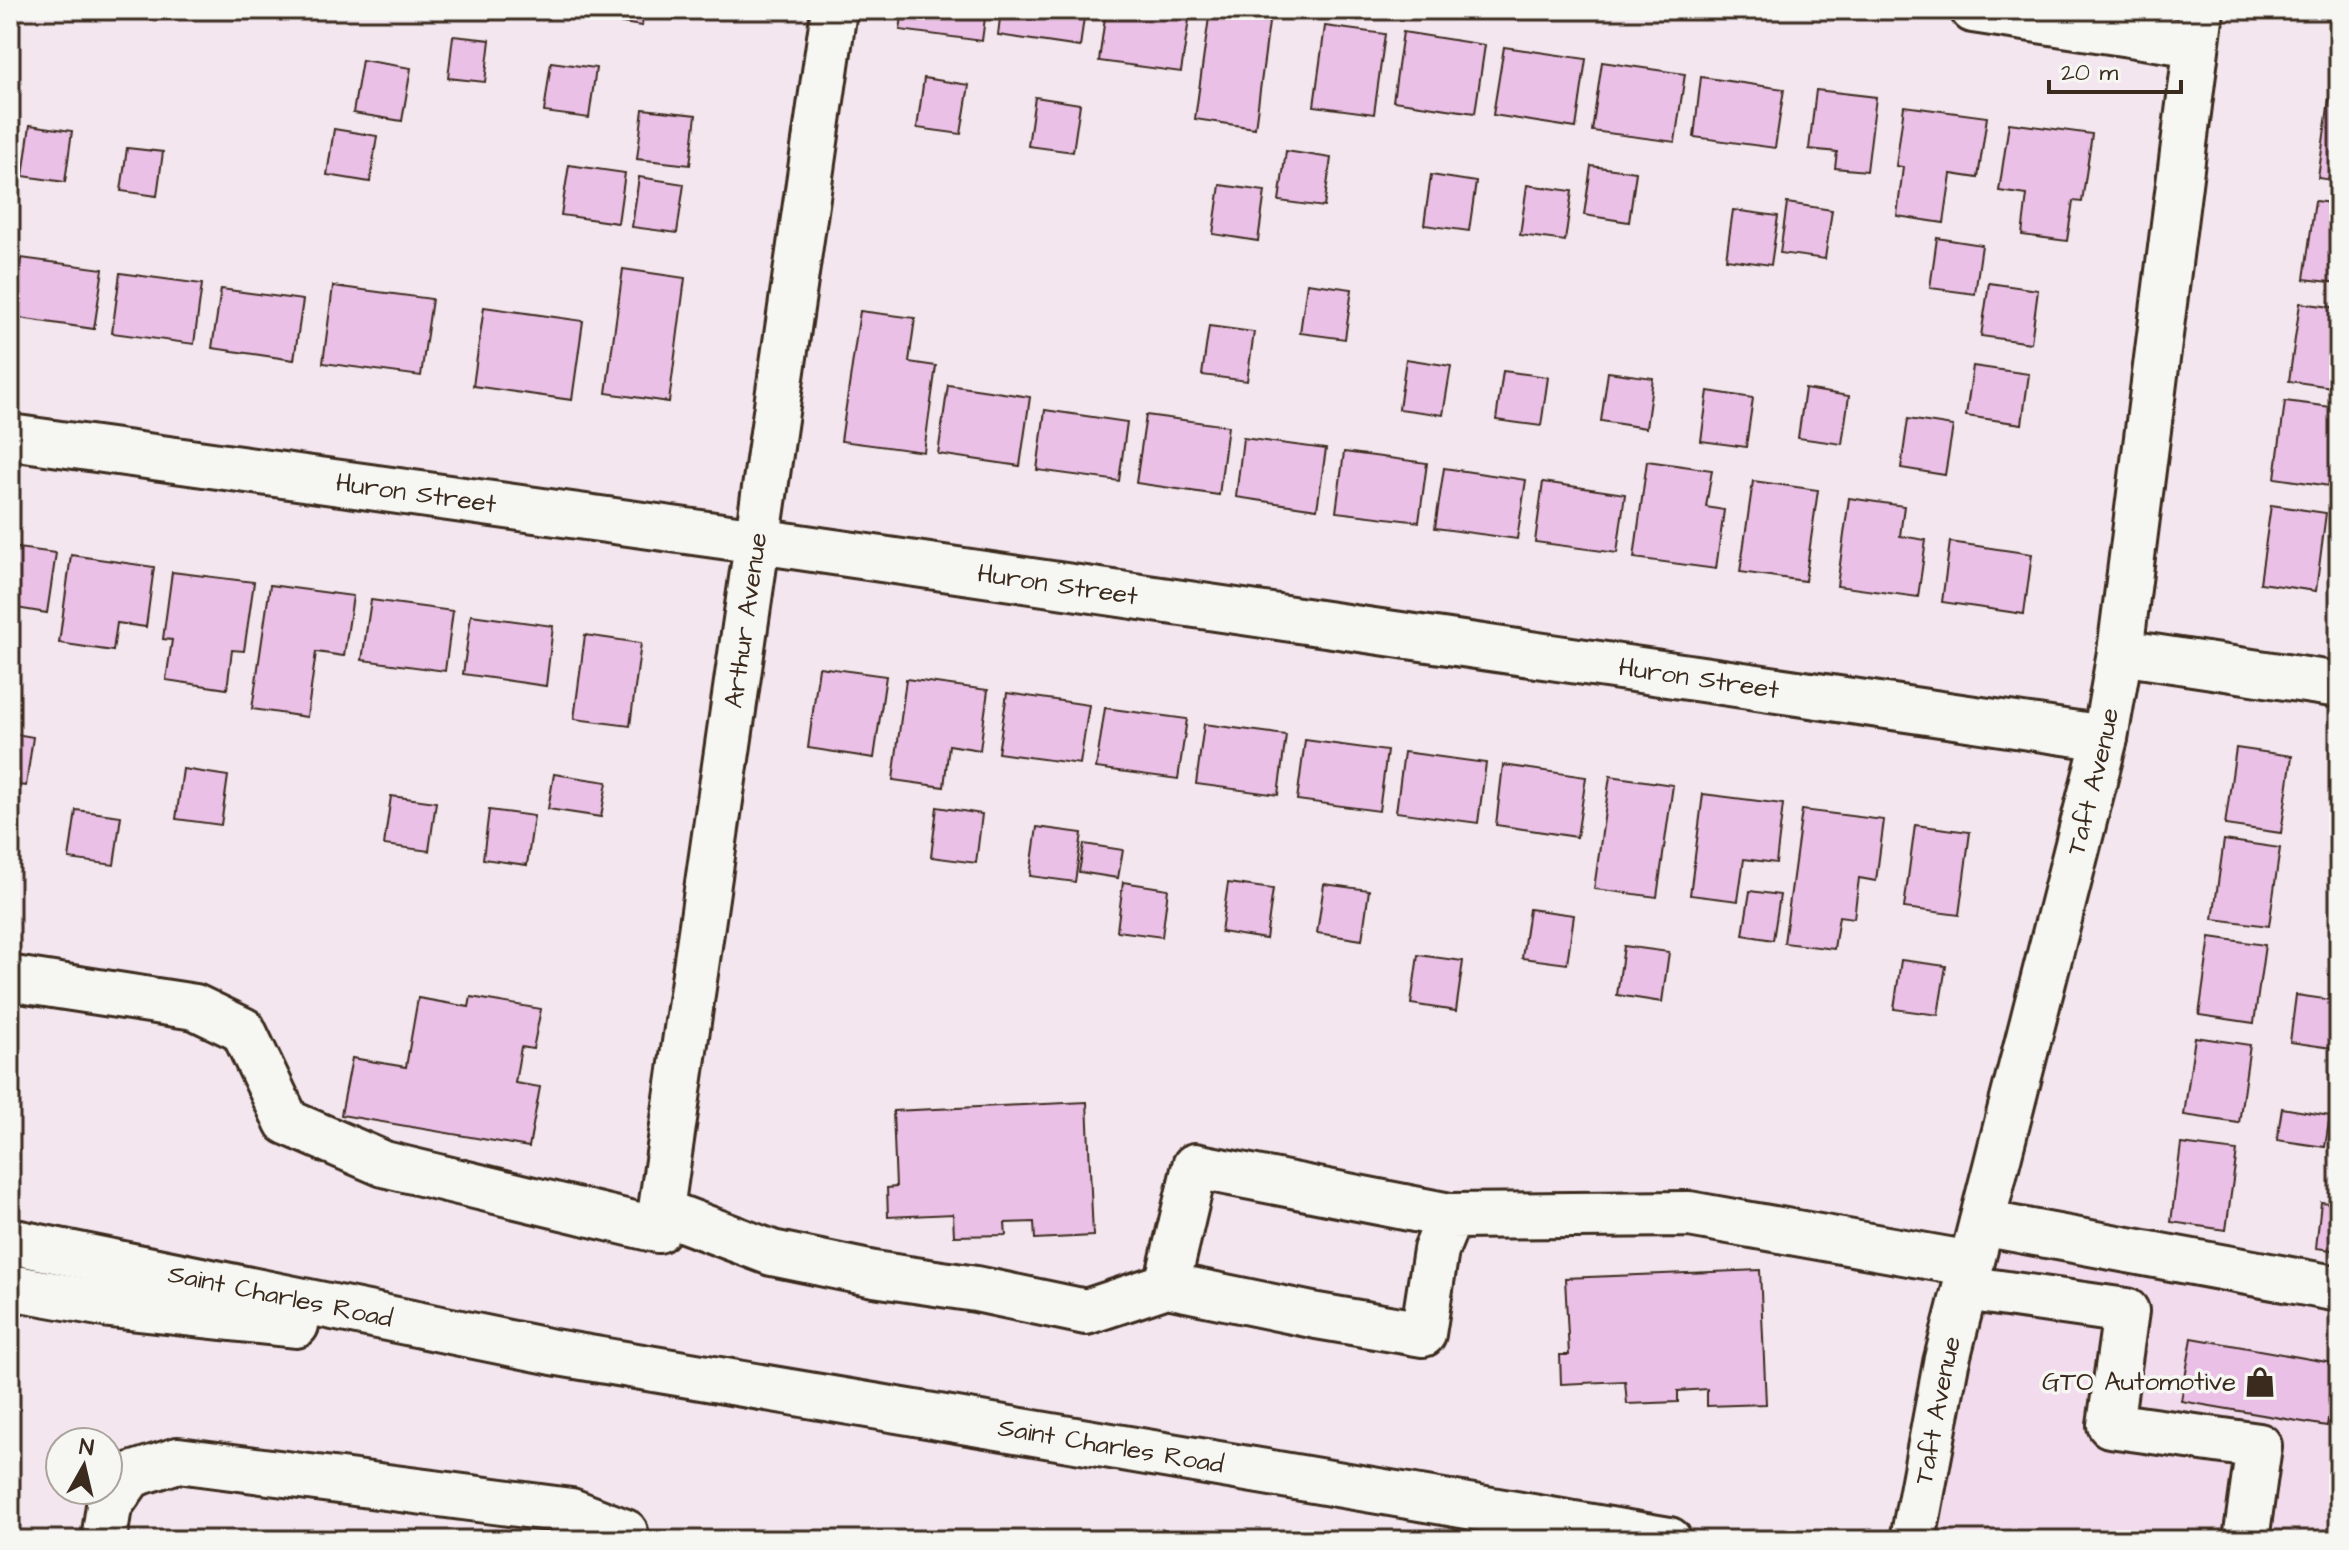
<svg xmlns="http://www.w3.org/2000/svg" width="2349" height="1550" font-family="'Architects Daughter',sans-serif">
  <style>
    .built { fill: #f1dbed }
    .building { fill: #ebc0e7; stroke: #3b2a1e; stroke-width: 2 }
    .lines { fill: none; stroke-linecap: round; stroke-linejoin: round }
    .minor-casing { stroke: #3b2a1e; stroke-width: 50 }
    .major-casing { stroke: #3b2a1e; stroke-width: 50 }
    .minor { stroke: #f6f6f2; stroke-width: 44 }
    .major { stroke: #f6f6f2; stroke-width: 44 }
    .labels { text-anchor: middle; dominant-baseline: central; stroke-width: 7; stroke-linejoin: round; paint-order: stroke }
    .street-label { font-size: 26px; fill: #3b2a1e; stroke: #f6f6f2 }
    .poi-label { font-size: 26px; fill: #3b2a1e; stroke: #f6f6f2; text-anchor: end }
  </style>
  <rect width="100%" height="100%" fill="#f3e6ef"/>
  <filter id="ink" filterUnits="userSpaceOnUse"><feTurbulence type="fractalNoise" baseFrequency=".0125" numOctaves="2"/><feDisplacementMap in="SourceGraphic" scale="16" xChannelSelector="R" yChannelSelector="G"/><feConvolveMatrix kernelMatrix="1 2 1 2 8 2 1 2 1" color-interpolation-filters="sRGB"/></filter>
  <g filter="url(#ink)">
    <!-- built -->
    <path class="built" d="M2000,1210l339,64v266h-403l25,-179z"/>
    <!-- building -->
    <path class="building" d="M573,10h71l-2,16 -70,-11z
      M903,10h83l-4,31 -82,-11z
      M1001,10h84l-5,37 -82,-12z
      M1106,10h65l19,3 -9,59 -82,-11z
      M1210,10h24l36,5 -15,113 -60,-9z
      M1325,26l60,8 -11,80 -60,-8z
      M1403,32l82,13 -10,68 -82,-12z
      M453,36l37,4 -5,42 -37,-4z
      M2339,39v43l-6,-1z
      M1504,47l82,12 -10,69 -83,-13z
      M362,60l49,8 -9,53 -49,-8z
      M551,62l45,6 -7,50 -45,-6z
      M1602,62l83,12 -10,68 -83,-11z
      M1701,77l83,12 -9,59 -81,-11z
      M924,78l45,7 -8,49 -44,-6z
      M1816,90l60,7 -9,74 -32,-3 2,-16 -28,-3z
      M1035,97l45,7 -7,48 -45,-6z
      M2329,100l10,2v79l-21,-3z
      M1904,106l83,11 -9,61 -27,-4 -7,49 -47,-7 6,-49 -7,-1z
      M643,109l53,6 -6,50 -53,-6z
      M2009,123l83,11 -10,68 -9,-1 -6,40 -45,-6 5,-40 -28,-4z
      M30,125l42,6 -7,51 -42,-6z
      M334,129l43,7 -7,46 -43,-7z
      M127,148l36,4 -6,44 -36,-5z
      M1286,151l45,7 -7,49 -45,-6z
      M569,165l56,8 -7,50 -57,-8z
      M1591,166l45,6 -7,50 -45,-7z
      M1431,175l45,7 -7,49 -45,-6z
      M639,177l45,7 -7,49 -45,-6z
      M1220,185l45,6 -7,50 -45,-7z
      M1527,185l45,6 -7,50 -45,-6z
      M2315,201l24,3v79l-35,-4z
      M1787,203l45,7 -7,49 -45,-6z
      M1733,210l45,6 -7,49 -45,-6z
      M1937,238l45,7 -7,49 -45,-6z
      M21,258l82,11 -9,60 -82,-12z
      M623,269l62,9 -16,124 -63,-9z
      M120,273l82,11 -8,60 -82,-11z
      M1307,283l45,6 -7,50 -45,-6z
      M1989,283l49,7 -7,53 -50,-7z
      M333,286l99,13 -11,77 -98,-13z
      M221,289l82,11 -9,60 -82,-12z
      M2300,303l39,5v80l-50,-7z
      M484,307l99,14 -11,79 -99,-14z
      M860,311l55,7 -6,44 27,4 -12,86 -83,-11z
      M1209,326l45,6 -7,49 -45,-6z
      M1406,359l45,7 -8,49 -44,-6z
      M1973,366l56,8 -7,50 -56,-8z
      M1503,371l45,6 -7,49 -45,-6z
      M1608,372l45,6 -7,50 -45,-7z
      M948,385l82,12 -10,69 -82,-12z
      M1805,389l44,7 -7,48 -44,-6z
      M1708,391l45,7 -7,49 -45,-6z
      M2285,401l54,7 -9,78 -55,-8z
      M1045,410l82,12 -8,59 -82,-11z
      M1146,415l82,11 -9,69 -83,-12z
      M1908,419l45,7 -8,49 -44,-7z
      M1243,438l83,11 -9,60 -81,-12z
      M1344,452l83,11 -8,59 -83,-10z
      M1647,461l65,9 -6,37 18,3 -8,59 -82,-11z
      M1444,468l82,12 -9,59 -82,-11z
      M1753,481l65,9 -13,91 -65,-9z
      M1543,482l82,12 -8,59 -82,-11z
      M1849,498l55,8 -4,30 26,4 -8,57 -81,-11z
      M2271,505l55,8 -10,78 -56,-8z
      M1950,542l82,12 -8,60 -82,-12z
      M10,547l46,6 -9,60 -37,-6z
      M71,555l83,12 -8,60 -29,-4 -4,28 -54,-8z
      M172,572l82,10 -10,69 -12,-1 -5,39 -61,-9 6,-40 -9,-1z
      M270,585l83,11 -9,60 -28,-4 -9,65 -55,-8z
      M371,600l82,11 -8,60 -83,-11z
      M471,615l82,11 -7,60 -83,-12z
      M585,635l56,8 -11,83 -56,-7z
      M819,667l67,9 -12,82 -66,-10z
      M906,679l82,11 -8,60 -31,-5 -5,42 -51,-7z
      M1007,693l82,12 -9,59 -82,-11z
      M1105,708l82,11 -9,60 -82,-11z
      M1204,724l82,11 -8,60 -82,-11z
      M10,733l23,4 -7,49 -16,-2z
      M1305,740l82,11 -8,60 -82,-11z
      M2236,748l56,8 -11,77 -56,-8z
      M1404,752l82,11 -8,60 -82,-11z
      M1503,765l83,12 -9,60 -81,-12z
      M183,769l45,7 -7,49 -45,-6z
      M554,774l53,8 -6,35 -53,-8z
      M1610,776l63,9 -16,112 -63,-8z
      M1703,794l80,10 -7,59 -32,-4 -6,42 -48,-6z
      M391,796l45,6 -7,49 -45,-6z
      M937,807l45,7 -6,49 -45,-6z
      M76,810l45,6 -7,49 -45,-6z
      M489,810l45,6 -7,49 -44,-6z
      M1802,810l82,10 -8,61 -17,-3 -5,40 -15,-2 -5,33 -50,-6z
      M1915,825l55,7 -11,83 -55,-7z
      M1037,827l45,6 -7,49 -45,-6z
      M2224,840l56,8 -11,78 -56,-7z
      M1084,844l39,6 -5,28 -39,-6z
      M1123,882l45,7 -6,48 -45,-6z
      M1228,883l45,6 -7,50 -45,-7z
      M1324,884l45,6 -7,50 -45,-7z
      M1750,891l30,4 -7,45 -30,-5z
      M1529,909l45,6 -7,49 -45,-6z
      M2210,937l55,8 -11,78 -55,-8z
      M1624,946l45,6 -7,50 -45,-7z
      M1418,955l45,6 -7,50 -45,-7z
      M1901,960l45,6 -8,49 -44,-6z
      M2296,995l43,6v48l-49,-7z
      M471,997l70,12 -8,40 -12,-2 -6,36 25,4 -11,60 -188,-32 11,-57 54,9 12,-69 51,9z
      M2195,1037l55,8 -11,78 -55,-8z
      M1087,1102l6,134 -58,3 -1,-17 -29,1 1,12 -52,1 -1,-22 -65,3 -1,-29 9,-1 -3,-76z
      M2282,1108l48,8 -5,31 -48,-7z
      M2181,1144l56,7 -11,79 -55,-8z
      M2321,1202l18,2v47l-23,-3z
      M1760,1270l6,134 -59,2v-17l-29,2v11l-51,2 -2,-23 -64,3 -1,-29h9l-4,-77z
      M2192,1338l146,26 -11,62 -146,-25z"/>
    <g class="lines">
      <defs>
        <g id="minor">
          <path d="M1973,10l222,34"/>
          <path id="s1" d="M10,437l748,104 1347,197"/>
          <path d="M2120,652l219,33"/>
          <path id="s2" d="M14,979l181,28 48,23 44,92 97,42 274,66 176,-1220"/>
          <path d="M661,1211l111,42 102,21 102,15 110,23 81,-27 150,31 106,18 13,-84 14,-34 239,-2 282,50"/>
          <path d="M1982,1223l357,66"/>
          <path d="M1167,1285l28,-119 255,50"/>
          <path d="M1965,1288l161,23 -16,114 149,21 -13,94"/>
          <path d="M104,1540l5,-34 22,-31 47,-15 393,51 54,21 2,8"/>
          <path id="s3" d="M1913,1540l33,-177 159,-625 15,-86 81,-642"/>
        </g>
        <g id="major">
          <path id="s4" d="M10,1241l543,111 1116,188"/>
          <path d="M10,1287l100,18 186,20"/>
        </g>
      </defs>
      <!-- minor casing -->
      <use href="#minor" class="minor-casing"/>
      <!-- major casing -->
      <use href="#major" class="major-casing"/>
      <!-- minor -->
      <use href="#minor" class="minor"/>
      <!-- major -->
      <use href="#major" class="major"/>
    </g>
  </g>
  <!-- icons -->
  <defs>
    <symbol id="shop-bare" viewBox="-9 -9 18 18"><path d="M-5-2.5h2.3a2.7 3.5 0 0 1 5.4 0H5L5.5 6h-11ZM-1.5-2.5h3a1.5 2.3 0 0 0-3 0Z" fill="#3b2a1e" stroke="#f6f6f2" stroke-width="2.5" paint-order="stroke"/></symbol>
  </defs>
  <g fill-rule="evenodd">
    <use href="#shop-bare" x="2238" y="1360" width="44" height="44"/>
  </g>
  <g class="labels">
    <!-- street labels -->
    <g class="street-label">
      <text stroke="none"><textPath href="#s1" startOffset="410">Huron Street</textPath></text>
      <text stroke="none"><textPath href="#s1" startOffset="1058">Huron Street</textPath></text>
      <text stroke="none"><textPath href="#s2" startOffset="1342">Arthur Avenue</textPath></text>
      <text stroke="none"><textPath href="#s1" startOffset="1706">Huron Street</textPath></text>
      <text stroke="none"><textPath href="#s3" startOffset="780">Taft Avenue</textPath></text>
      <text stroke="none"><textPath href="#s4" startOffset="276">Saint Charles Road</textPath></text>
      <text stroke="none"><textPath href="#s3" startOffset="132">Taft Avenue</textPath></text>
      <text stroke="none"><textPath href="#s4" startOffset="1120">Saint Charles Road</textPath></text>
    </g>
    <!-- poi labels -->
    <g class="poi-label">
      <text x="2236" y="1382">GTO Automotive</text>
    </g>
  </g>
  <!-- margin -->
  <rect width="2349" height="1550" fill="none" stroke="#f6f6f2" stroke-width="40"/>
  <rect x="20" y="20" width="2309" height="1510" fill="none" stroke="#3b2a1e" stroke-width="3" filter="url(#ink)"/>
  <!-- north arrow -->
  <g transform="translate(84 1466) rotate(8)"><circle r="38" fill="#f6f6f2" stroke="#aba49d" stroke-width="2"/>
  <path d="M0-6L14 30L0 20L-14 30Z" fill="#3b2a1e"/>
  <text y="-12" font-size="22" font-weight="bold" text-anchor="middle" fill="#3b2a1e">N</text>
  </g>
  <!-- scale -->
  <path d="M2049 80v12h132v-12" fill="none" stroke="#3b2a1e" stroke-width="4"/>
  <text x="2061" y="80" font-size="24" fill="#3b2a1e" stroke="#f6f6f2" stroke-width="6" paint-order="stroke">20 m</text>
</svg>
